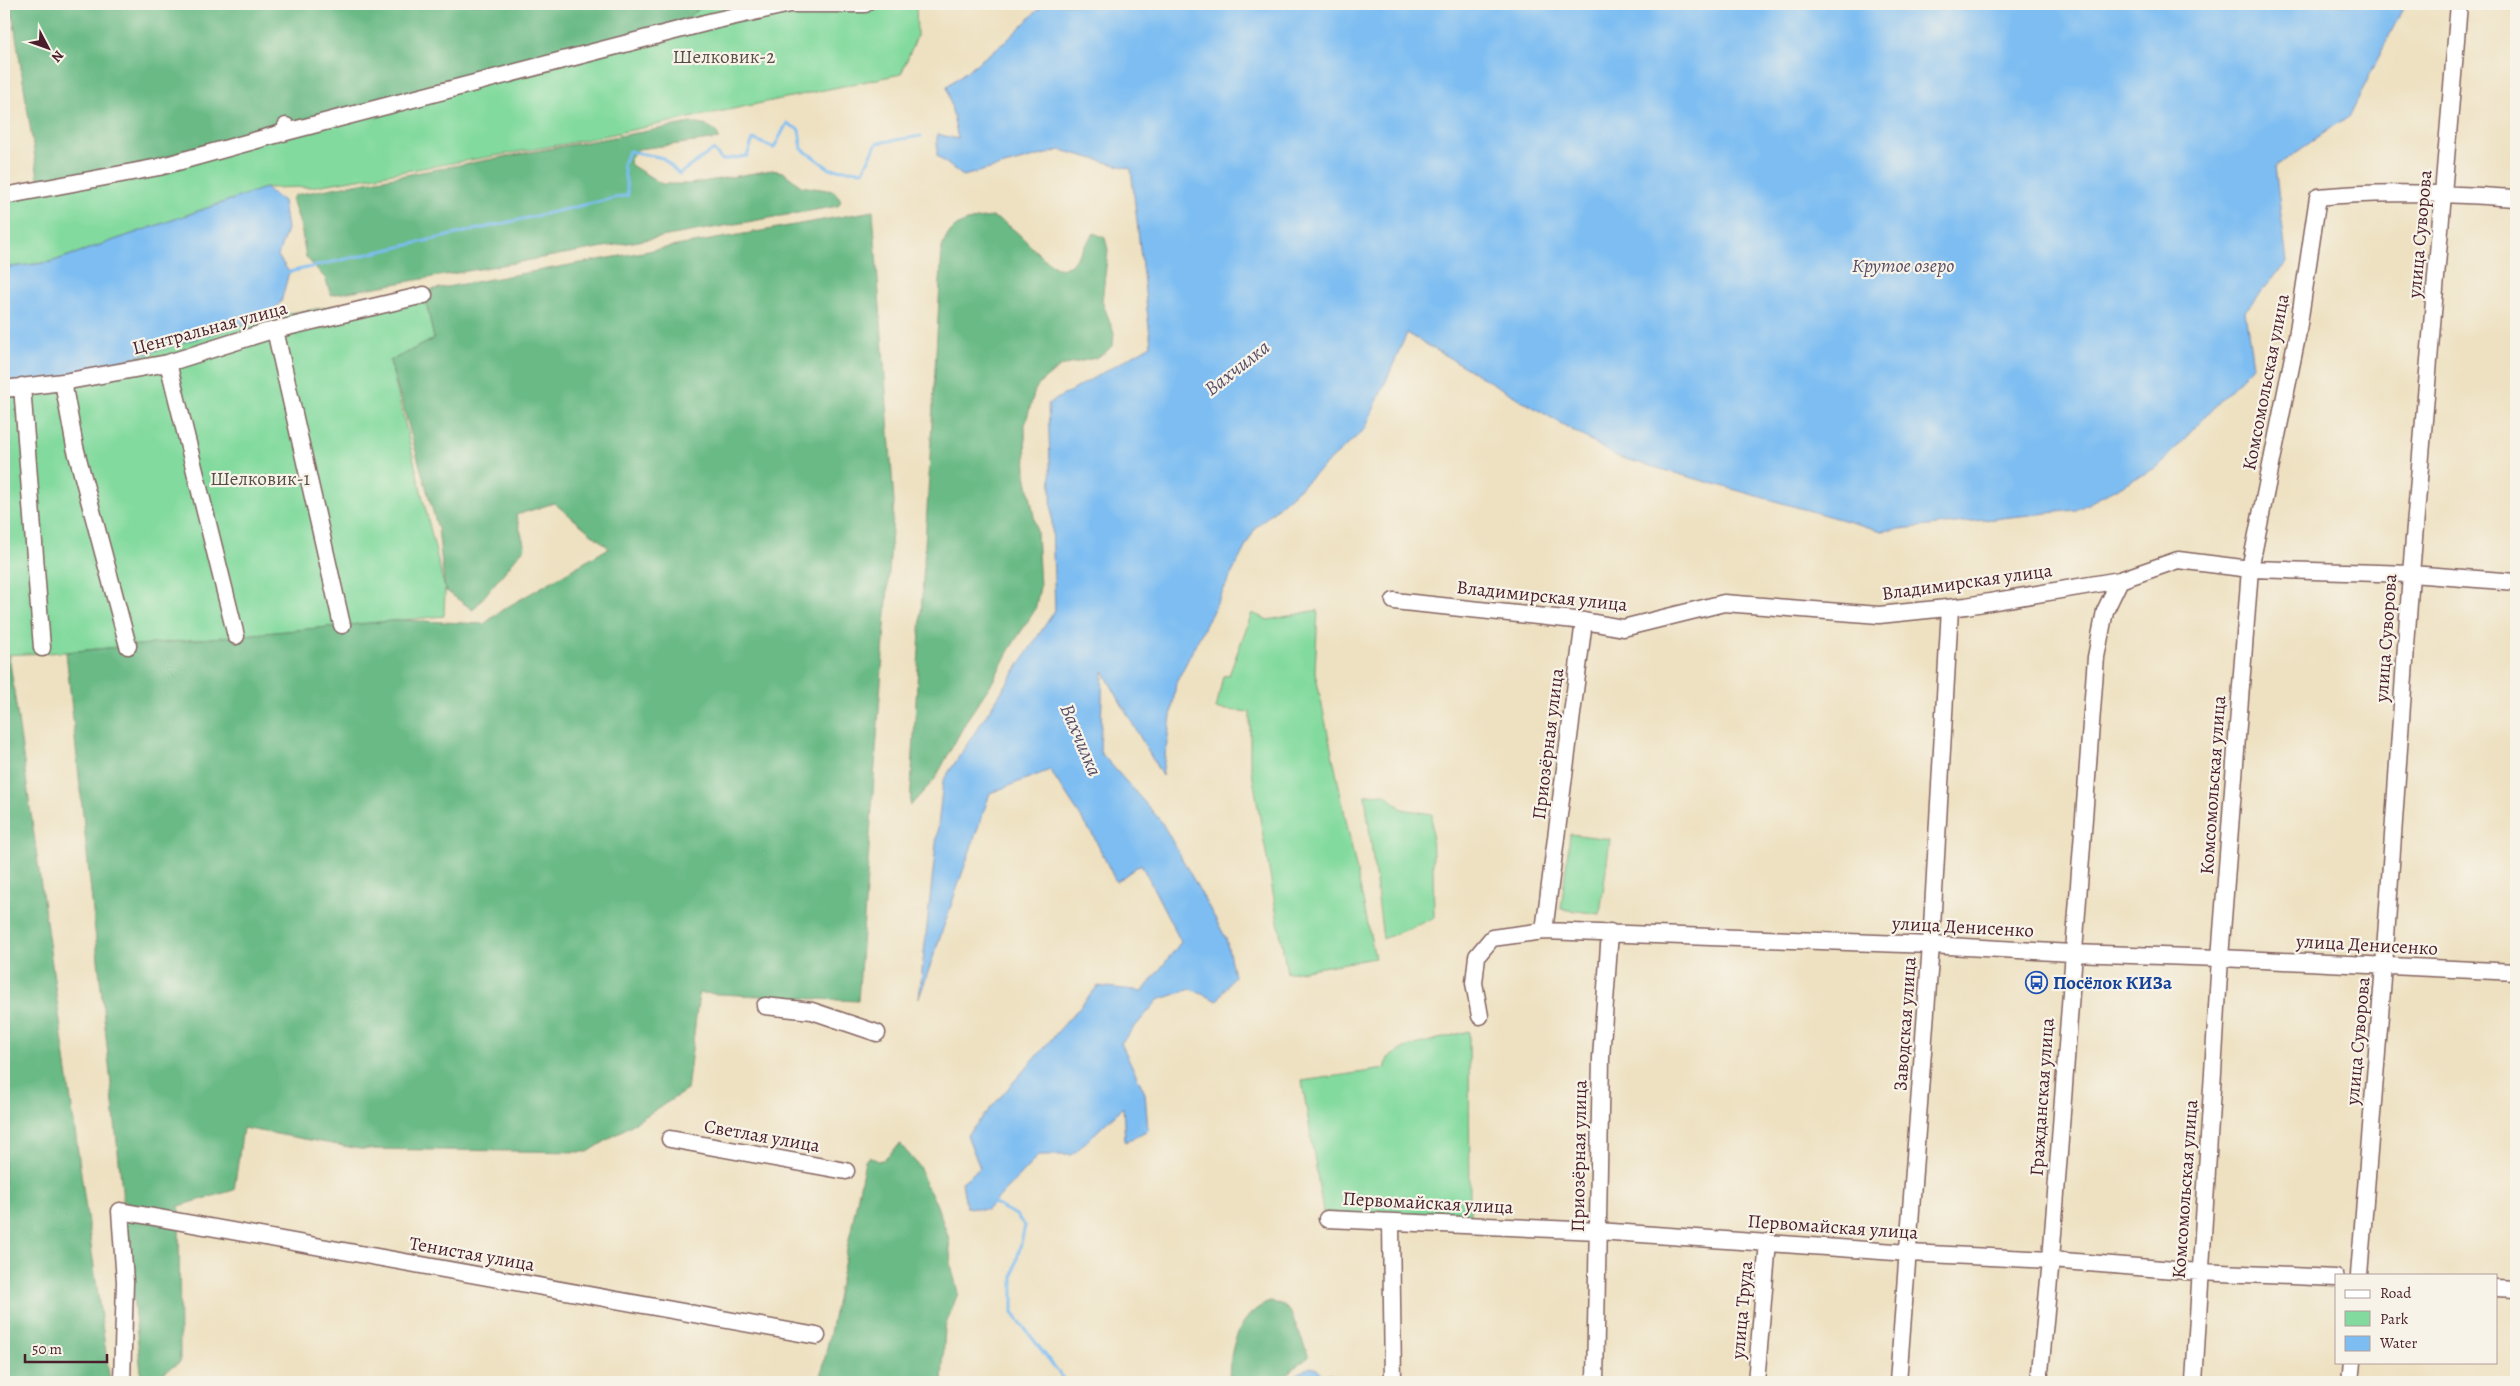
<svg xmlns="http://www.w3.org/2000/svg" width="2520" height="1386" font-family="Alegreya,serif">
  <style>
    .green { fill: #82da9e; stroke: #667c64 }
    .forest { fill: #69ba85; stroke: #5a6c58 }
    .water { fill: #7dbdf2; stroke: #646e8e }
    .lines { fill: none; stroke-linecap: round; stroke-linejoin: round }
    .stream { stroke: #7dbdf2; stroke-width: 3 }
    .minor-casing { stroke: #836360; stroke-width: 19 }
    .minor { stroke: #fff; stroke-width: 16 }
    .labels { text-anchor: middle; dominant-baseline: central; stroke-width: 4.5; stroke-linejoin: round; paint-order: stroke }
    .park-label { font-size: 19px; fill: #584e48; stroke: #f7f3e8 }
    .street-label { font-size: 19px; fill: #4a1f2b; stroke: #f7f3e8 }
    .transit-label { font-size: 19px; font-weight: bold; fill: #164399; stroke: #f7f3e8; text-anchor: start }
    .water-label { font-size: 20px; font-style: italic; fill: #594e67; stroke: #f7f3e8 }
  </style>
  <rect width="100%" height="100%" fill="#f7f3e8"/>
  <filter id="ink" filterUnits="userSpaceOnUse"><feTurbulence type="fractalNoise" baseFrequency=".02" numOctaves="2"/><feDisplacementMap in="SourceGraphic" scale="10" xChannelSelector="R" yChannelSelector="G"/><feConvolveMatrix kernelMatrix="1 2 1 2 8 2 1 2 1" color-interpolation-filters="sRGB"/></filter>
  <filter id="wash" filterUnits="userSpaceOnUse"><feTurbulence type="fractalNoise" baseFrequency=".0096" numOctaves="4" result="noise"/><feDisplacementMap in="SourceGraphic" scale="20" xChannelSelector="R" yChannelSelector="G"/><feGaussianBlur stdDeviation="1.12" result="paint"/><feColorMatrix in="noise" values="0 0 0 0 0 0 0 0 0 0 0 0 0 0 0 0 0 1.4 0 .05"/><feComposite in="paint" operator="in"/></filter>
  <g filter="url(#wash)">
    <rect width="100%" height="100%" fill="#eee1c1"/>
    <!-- green -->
    <path class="green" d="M706,4h210l1,32 -16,38 -336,70 -254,43 -46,1 -214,74 -47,6v-76l678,-171z
      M424,291l10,48 -44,22 55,229 -1,26 -378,36 -62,3v-270l51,-4 212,-64z
      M1318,610l-3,62 60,286 -88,15 -37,-212v-49l-34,-3 7,-33 6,-1 23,-62 16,7z
      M1385,794l17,15 30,5 2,104 -51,21 -18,-144z
      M1570,834l40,5 -10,75 -39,-5z
      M1469,1031l1,185 -72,2 -75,-6 -21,-131 83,-12 3,-11 16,-10z"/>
    <!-- forest -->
    <path class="forest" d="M11,4h695l-24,17 -642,169z
      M691,123c12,2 25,2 28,16l-81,10 -9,10 2,6 31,19h28l82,-14 11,2 18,14 33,5 7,10 -3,5 -507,89 -6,-17 -19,-21 -5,-30 -9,-28 3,-4z
      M873,211l21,291 -36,499 -159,-8 -12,97 -99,62 -228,-3 -117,-21 -9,62 -55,16 1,156 -30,20h-8l-76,-730 335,-32 83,4 18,-14 107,-62 -55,-45 -38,12 9,32 -52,63 -28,-20 -7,-61 -48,-168 44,-22 -10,-48z
      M993,217c28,10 41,41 68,52l10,-4 23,-32 11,5 3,12 -6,51 12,32 -1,12 -8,8 -10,5 -34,8 -19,15 -7,9 -10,35 1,49 11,58 3,55 -5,23 -26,40 -16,31 -25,37 -33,61 -25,27 32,-558c9,-27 25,-28 51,-31z
      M4,655h5l101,727h-106z
      M900,1144l19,22 7,19 10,18 13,36 2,26 7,28 -13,34 -3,55h-122l45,-221 4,-5 9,5 5,-1z
      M1270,1302l11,2 9,7 19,46 -18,13 -9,12h-53c0,-30 8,-69 41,-80z"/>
    <!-- water -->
    <path class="water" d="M1044,4h1361l-55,111 -75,52 12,95 -42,49 8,55 -94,100 -83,44 -194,21 -264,-74 -211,-124 -42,96 -110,99 -79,155 -14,93 -59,-105 -3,81 61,69 65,117 8,38 -17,25 -26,-12 -33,11 -37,43 24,50 3,37 -23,12 -2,-35 -51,48h-33l-52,55 -21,-3 -4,-25 18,-14 -13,-33 131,-149 45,5 38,-49 -40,-78 -25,18 -22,-45 -44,-67 -60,23 -71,205 24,-217 112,-171 -7,-206 103,-59 -20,-176 -70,-19 -98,26 -26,-20v-22l21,5 -11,-53 58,-44z
      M265,188l18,13 4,28 -9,27 11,16 -8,30 -14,15 -212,64 -51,4v-117l47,-6z
      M1311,1367l6,2 7,7 6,-2 13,4 1,4h-52l4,-8z"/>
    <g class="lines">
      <!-- stream -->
      <path class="stream" d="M289,272l339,-77 -5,-32 6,-12 34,7 16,16 34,-24 9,10 25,-4 6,-17 21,9 13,-25 12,7 3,19 28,20 33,2 14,-28 44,-7
        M994,1199l-1,4 23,12 9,11 -12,50v37l53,69"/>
    </g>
  </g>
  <g filter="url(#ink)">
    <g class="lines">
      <defs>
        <path id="minor" d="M286,132l427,-111 77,-17h75
          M4,196l155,-29 127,-35v-6
          M275,330l67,295
          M168,363l68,273
          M63,382l12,65 53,199
          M22,386l20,262
          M4,389l59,-7 105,-19 98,-31 158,-37
          M1394,601l190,20 39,7 101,-25 155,12 87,-9 154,-26 58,-20 72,9 161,5 105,8
          M1544,931l40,-310
          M765,1006l47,5 65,22
          M1480,1016l-6,-33 3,-27 15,-18 52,-7 387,14 141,8 148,5 296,14
          M670,1139l176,32
          M1327,1219l271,12 311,22 142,7 148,12 137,6
          M1391,1222l2,160
          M2359,1275l25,-309 27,-392 48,-570
          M2496,1288l20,1
          M122,1382l3,-100 -5,-71 697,125
          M1595,1382l6,-324 9,-126
          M1756,1382l12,-140
          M1898,1382l33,-437 19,-337
          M2039,1382l12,-122 45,-603 9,-46 15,-31
          M2194,1382l26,-424 30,-389 47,-232 21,-140c66,-7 132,-3 198,1
          M2350,1382l2,-20"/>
      </defs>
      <!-- minor casing -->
      <use href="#minor" class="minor-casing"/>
      <!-- minor -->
      <use href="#minor" class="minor"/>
    </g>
  </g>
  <!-- icons -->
  <defs>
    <symbol id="bus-ring" viewBox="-11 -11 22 22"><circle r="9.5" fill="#f7f3e8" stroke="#1a4fb4" stroke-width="1.5"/><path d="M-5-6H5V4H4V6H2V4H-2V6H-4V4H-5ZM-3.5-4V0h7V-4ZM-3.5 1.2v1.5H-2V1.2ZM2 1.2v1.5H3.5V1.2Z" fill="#1a4fb4"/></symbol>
  </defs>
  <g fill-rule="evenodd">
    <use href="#bus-ring" x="2024" y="970" width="25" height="25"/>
  </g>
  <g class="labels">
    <!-- park labels -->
    <g class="park-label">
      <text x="724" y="57">Шелковик-2</text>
      <text x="260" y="479">Шелковик-1</text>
    </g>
    <!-- street labels -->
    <g class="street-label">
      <text transform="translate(2420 234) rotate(-85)">улица Суворова</text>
      <text transform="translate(210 328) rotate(-15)">Центральная улица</text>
      <text transform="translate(2266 382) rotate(-79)">Комсомольская улица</text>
      <text transform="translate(1967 582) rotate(-8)">Владимирская улица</text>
      <text transform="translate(1542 596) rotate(6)">Владимирская улица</text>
      <text transform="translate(2386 638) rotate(-86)">улица Суворова</text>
      <text transform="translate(1548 744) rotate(-83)">Приозёрная улица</text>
      <text transform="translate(2213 785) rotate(-86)">Комсомольская улица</text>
      <text transform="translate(1963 927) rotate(3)">улица Денисенко</text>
      <text transform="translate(2367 945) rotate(3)">улица Денисенко</text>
      <text transform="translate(1905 1024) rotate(-86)">Заводская улица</text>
      <text transform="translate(2358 1041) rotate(-85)">улица Суворова</text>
      <text transform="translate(2042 1097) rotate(-86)">Гражданская улица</text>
      <text transform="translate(762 1136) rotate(10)">Светлая улица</text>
      <text transform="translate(1579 1156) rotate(-89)">Приозёрная улица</text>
      <text transform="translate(2185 1189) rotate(-86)">Комсомольская улица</text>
      <text transform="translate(1428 1203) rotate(3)">Первомайская улица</text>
      <text transform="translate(1833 1227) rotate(4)">Первомайская улица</text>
      <text transform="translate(472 1254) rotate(10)">Тенистая улица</text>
      <text transform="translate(1742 1310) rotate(-85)">улица Труда</text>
    </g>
    <!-- transit labels -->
    <g class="transit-label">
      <text x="2053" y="983">Посёлок КИЗа</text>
    </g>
    <!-- water labels -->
    <g class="water-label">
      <text x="1903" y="265">Крутое озеро</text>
      <text transform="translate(1237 368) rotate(-38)">Вахчилка</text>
      <text transform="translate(1081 740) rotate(67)">Вахчилка</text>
    </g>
  </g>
  <!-- margin -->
  <rect width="2520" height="1386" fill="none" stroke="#f7f3e8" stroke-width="20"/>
  <!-- legend -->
  <rect x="2335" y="1274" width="162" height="90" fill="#f7f3e8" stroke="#b29e9c"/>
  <rect x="2345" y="1290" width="25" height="8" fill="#ffffff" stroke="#b29e9c"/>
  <text x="2380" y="1298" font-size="15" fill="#4a1f2b">Road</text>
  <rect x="2345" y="1311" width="25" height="15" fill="#82da9e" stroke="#b29e9c"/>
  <text x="2380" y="1324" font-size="15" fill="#4a1f2b">Park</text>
  <rect x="2345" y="1336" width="25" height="15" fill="#7dbdf2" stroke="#b29e9c"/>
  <text x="2380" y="1348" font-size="15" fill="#4a1f2b">Water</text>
  <!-- north arrow -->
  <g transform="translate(48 48) rotate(131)" stroke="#f7f3e8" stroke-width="4" paint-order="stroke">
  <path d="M0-4L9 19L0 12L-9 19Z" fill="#4a1f2b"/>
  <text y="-8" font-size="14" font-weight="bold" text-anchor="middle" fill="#4a1f2b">N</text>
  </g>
  <!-- scale -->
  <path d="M25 1354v8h82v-8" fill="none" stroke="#4a1f2b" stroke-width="2.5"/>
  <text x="32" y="1354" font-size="15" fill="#4a1f2b" stroke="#f7f3e8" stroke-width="4" paint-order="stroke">50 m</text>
</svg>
